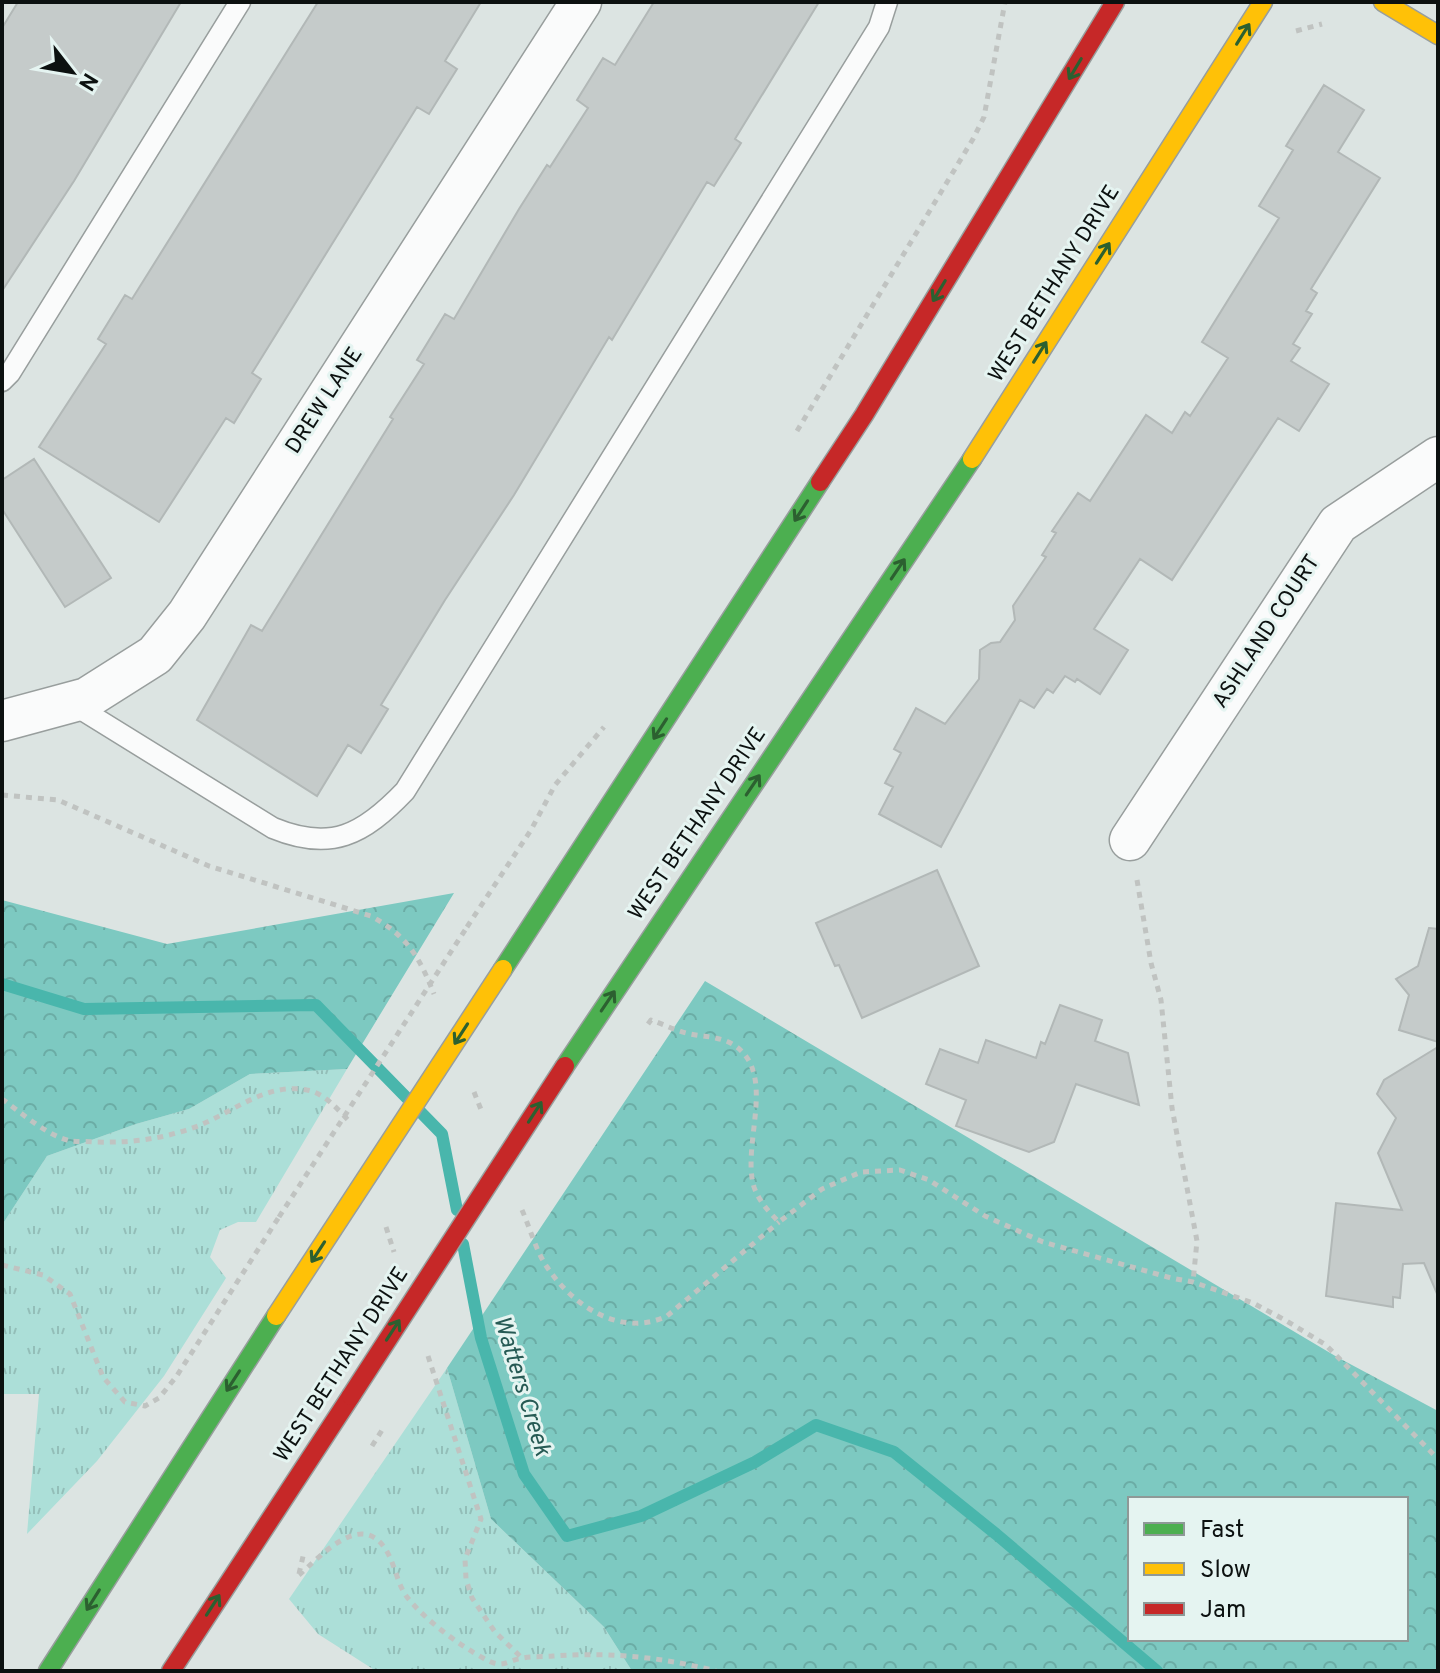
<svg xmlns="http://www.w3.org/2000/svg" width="1440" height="1673" font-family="Overpass,sans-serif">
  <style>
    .grass { fill: url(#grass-tufts) }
    .forest { fill: url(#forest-crowns); fill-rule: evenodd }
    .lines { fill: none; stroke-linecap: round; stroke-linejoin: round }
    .stream { stroke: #49b6ac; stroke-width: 12 }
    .building { fill: #c5cbca; stroke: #b2b8b7; stroke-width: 2 }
    .lane-casing { stroke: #989e9d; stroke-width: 23 }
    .street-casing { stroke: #989e9d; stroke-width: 43 }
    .fast-casing { stroke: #989e9d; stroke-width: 21 }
    .slow-casing { stroke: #989e9d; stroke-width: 21 }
    .jam-casing { stroke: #989e9d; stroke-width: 21 }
    .path { stroke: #c0c3c1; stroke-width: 5; stroke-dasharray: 6 6; stroke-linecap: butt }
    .lane { stroke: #fafbfb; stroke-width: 20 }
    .street { stroke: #fafbfb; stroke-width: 40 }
    .fast { stroke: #4caf50; stroke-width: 18 }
    .slow { stroke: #ffc107; stroke-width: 18 }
    .jam { stroke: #c62828; stroke-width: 18 }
    .slow-bridge-casing { stroke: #989e9d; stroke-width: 21; stroke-linecap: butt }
    .jam-bridge-casing { stroke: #989e9d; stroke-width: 21; stroke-linecap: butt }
    .path-bridge { stroke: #c0c3c1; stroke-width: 5; stroke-dasharray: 6 6; stroke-linecap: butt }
    .slow-bridge { stroke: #ffc107; stroke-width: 18 }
    .jam-bridge { stroke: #c62828; stroke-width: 18 }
    .oneway { stroke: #2c6030 }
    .labels { text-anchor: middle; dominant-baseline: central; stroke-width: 6; stroke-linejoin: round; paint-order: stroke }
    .street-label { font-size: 22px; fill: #0c1110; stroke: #e5f4f1 }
    .water-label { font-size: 24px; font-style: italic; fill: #265a54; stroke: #e5f4f1 }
  </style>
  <defs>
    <pattern id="grass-tufts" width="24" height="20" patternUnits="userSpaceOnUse" patternTransform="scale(2)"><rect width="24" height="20" fill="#acdfd8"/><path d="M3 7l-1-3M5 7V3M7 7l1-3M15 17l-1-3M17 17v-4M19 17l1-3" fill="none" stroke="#93beb8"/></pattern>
    <pattern id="forest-crowns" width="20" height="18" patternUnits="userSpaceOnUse" patternTransform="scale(2)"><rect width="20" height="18" fill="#7dc9c1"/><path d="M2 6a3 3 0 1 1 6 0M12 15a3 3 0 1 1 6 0" fill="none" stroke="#6baca5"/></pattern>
  </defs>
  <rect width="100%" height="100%" fill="#dce4e2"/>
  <!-- grass -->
  <path class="grass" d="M347,1069l-91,153h-18l-18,8 -10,27 16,21 -62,98 -67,85 -70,73 12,-140h-37v-169l45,-69 89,-32 53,-15 61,-35z
    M447,1368l44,151 113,108 28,44h-256l-58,-37 -29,-35z"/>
  <!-- forest -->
  <path class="forest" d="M454,893l-107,176 -97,5 -61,35 -53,15 -89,32 -45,69v-325l165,44z
    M705,981l632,376 101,54v260h-806l-28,-44 -113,-108 -44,-151zM1130,1499h276v140h-276z"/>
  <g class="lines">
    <!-- stream -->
    <path class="stream" d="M2,984l82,25 232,-4 126,129 15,76
      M463,1244l18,94 43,136 43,62 74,-20 114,-54 61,-37 78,27 102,82 161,137"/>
  </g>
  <!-- building -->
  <path class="building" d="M18,2h163l-107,179 -72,110v-263z
    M318,2h163l-36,59 12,8 -28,45 -12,-7 -165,266 9,6 -27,44 -8,-5 -67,104 -120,-75 67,-103 -8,-5 27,-44 7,4z
    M654,2h165l-84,137 6,4 -27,43 -7,-4 -95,158 -3,-3 -95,158 -69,105 -64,105 7,4 -27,44 -13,-8 -31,51 -120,-76 54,-95 11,6 131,-212 -3,-2 34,-53 -7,-4 28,-46 9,5 65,-110 28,-44 3,2 38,-59 -11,-8 26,-42 12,7z
    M1324,85l40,25 -26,42 42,26 -69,111 6,4 -11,18 6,3 -19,30 7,4 -9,13 38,23 -30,47 -21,-13 -106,162 -32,-21 -46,70 34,21 -28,44 -23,-15 -2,3 -10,-6 -12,17 -6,-4 -13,19 -14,-8 -79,147 -62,-33 14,-27 -8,-4 16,-30 -7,-4 22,-41 29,16 34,-45 1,-29 11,-7 9,-1 15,-22 -2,-14 33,-49 -4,-2 14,-22 -4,-2 26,-38 12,8 56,-86 26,18 13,-21 5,4 38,-58 -26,-16 77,-124 -20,-12 34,-56 -7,-4z
    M34,459l77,119 -46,29 -63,-98v-29z
    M937,870l42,96 -117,52 -23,-53 -4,1 -19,-43z
    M1429,928l9,1v113l-39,-12 10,-35 -13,-16 22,-13z
    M1060,1005l42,15 -7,21 33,12 11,52 -63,-21 -22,58 -25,10 -73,-26 10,-26 -40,-16 14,-35 38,14 8,-23 50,18 5,-16 4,2z
    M1438,1047v249l-14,-33 -21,1 -3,34 -7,-1v10l-67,-11 10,-93 66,7 -24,-57 18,-35 -19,-24 7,-14z"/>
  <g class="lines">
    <defs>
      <path id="lane" d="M2,381l8,-8 230,-371
        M71,703l202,125c58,24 90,7 132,-37l474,-764 8,-25"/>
      <path id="street" d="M2,721l85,-23 68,-43 32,-40 394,-613
        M1130,840l208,-316 100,-67"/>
      <path id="fast" d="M503,969l317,-487
        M565,1066l407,-607
        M48,1671l228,-355"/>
      <path id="slow" d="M1383,2l55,33
        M972,459l291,-457"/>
      <path id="jam" d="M820,482l44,-67 251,-413
        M171,1671l180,-275"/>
    </defs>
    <!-- lane casing -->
    <use href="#lane" class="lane-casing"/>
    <!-- street casing -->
    <use href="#street" class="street-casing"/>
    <!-- fast casing -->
    <use href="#fast" class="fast-casing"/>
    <!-- slow casing -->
    <use href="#slow" class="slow-casing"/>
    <!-- jam casing -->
    <use href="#jam" class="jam-casing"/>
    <!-- path -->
    <path class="path" d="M1296,31l26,-7
      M797,431l176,-292 11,-22 21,-115
      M2,795l56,5 151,66 162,50c36,20 48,40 63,78
      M1137,880l14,83 10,37 11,108 25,133 -4,41
      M467,927l64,-97 24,-45 49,-58
      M648,1024l3,-4c12,4 23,10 35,13 16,4 34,3 48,12 44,29 7,99 20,142 5,14 14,24 25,35l43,-33 39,-17 39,-2 29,10 56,36 58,26 128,36 22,4 60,21 32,17 41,25 112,114
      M474,1092l8,20
      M2,1099c20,14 45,37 69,42 7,1 16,0 24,1 37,1 68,-3 103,-16 35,-14 69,-44 109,-36 18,3 32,21 44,33
      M522,1210c8,18 14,41 25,57 26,39 74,71 120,49l112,-94
      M386,1227l8,25
      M2,1265l41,10 27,19 33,83 22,25 20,4 14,-8 17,-21 103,-160
      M428,1356l53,163 -16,40 1,20 6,19 23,34 27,26
      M299,1574l5,-22
      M299,1575c21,-18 60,-63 85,-28 11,15 12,35 23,50 17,22 52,48 76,61 21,12 21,3 40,0 10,-2 21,-1 30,-2 58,-4 108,1 163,15"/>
    <!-- lane -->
    <use href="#lane" class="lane"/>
    <!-- street -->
    <use href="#street" class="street"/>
    <!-- fast -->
    <use href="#fast" class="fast"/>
    <!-- slow -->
    <use href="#slow" class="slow"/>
    <!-- jam -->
    <use href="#jam" class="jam"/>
    <defs>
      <path id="slow-bridge" d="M276,1316l227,-347"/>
      <path id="jam-bridge" d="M351,1396l214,-330"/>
    </defs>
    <!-- slow-bridge casing -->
    <use href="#slow-bridge" class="slow-bridge-casing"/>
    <!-- jam-bridge casing -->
    <use href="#jam-bridge" class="jam-bridge-casing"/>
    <!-- path-bridge -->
    <path class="path-bridge" d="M279,1217l188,-290
      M372,1446l12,-19"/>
    <!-- slow-bridge -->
    <use href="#slow-bridge" class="slow-bridge"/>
    <!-- jam-bridge -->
    <use href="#jam-bridge" class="jam-bridge"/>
  </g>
  <!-- one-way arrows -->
  <defs><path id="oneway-shaft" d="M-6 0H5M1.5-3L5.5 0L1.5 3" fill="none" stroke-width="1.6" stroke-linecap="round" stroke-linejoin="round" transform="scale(2)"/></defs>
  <g class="oneway">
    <use href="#oneway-shaft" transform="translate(1243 34) rotate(-58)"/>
    <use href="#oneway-shaft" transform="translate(1075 69) rotate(121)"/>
    <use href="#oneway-shaft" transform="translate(1103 253) rotate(-57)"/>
    <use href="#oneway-shaft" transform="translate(939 291) rotate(121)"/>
    <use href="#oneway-shaft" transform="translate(1040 352) rotate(-58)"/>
    <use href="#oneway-shaft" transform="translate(801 511) rotate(123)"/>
    <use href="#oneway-shaft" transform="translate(898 569) rotate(-56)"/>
    <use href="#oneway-shaft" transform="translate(660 729) rotate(123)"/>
    <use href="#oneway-shaft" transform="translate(753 785) rotate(-56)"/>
    <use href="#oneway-shaft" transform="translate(608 1001) rotate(-56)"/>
    <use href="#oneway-shaft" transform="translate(461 1034) rotate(123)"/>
    <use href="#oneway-shaft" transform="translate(535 1112) rotate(-57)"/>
    <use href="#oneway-shaft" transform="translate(318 1252) rotate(123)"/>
    <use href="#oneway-shaft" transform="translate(393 1330) rotate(-57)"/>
    <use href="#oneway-shaft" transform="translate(233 1381) rotate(123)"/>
    <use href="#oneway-shaft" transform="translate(93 1600) rotate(122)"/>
    <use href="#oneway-shaft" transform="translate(213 1605) rotate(-57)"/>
  </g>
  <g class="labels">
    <!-- street labels -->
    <g class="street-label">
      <text transform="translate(1055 284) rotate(-58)">WEST BETHANY DRIVE</text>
      <text transform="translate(325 401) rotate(-57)">DREW LANE</text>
      <text transform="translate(1267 632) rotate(-57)">ASHLAND COURT</text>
      <text transform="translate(698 824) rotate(-56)">WEST BETHANY DRIVE</text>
      <text transform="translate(342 1365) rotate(-57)">WEST BETHANY DRIVE</text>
    </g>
    <!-- water labels -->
    <g class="water-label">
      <text transform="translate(521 1386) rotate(73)">Watters Creek</text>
    </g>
  </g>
  <!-- border -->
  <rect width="1440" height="1673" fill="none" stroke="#0c1110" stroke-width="8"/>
  <!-- legend -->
  <rect x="1128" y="1497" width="280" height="144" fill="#e5f4f1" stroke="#8e9997" stroke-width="2"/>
  <rect x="1144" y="1523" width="40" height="12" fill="#4caf50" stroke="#8e9997" stroke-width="2"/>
  <text x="1200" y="1537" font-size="24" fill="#0c1110">Fast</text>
  <rect x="1144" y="1563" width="40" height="12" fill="#ffc107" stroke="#8e9997" stroke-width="2"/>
  <text x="1200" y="1577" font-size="24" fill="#0c1110">Slow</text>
  <rect x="1144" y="1603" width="40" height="12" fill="#c62828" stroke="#8e9997" stroke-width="2"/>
  <text x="1200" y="1617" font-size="24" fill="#0c1110">Jam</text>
  <!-- north arrow -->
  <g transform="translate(72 72) rotate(121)" stroke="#e5f4f1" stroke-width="6" paint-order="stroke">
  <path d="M0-6L14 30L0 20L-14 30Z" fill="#0c1110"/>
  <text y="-12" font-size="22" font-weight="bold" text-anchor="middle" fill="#0c1110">N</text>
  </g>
</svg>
